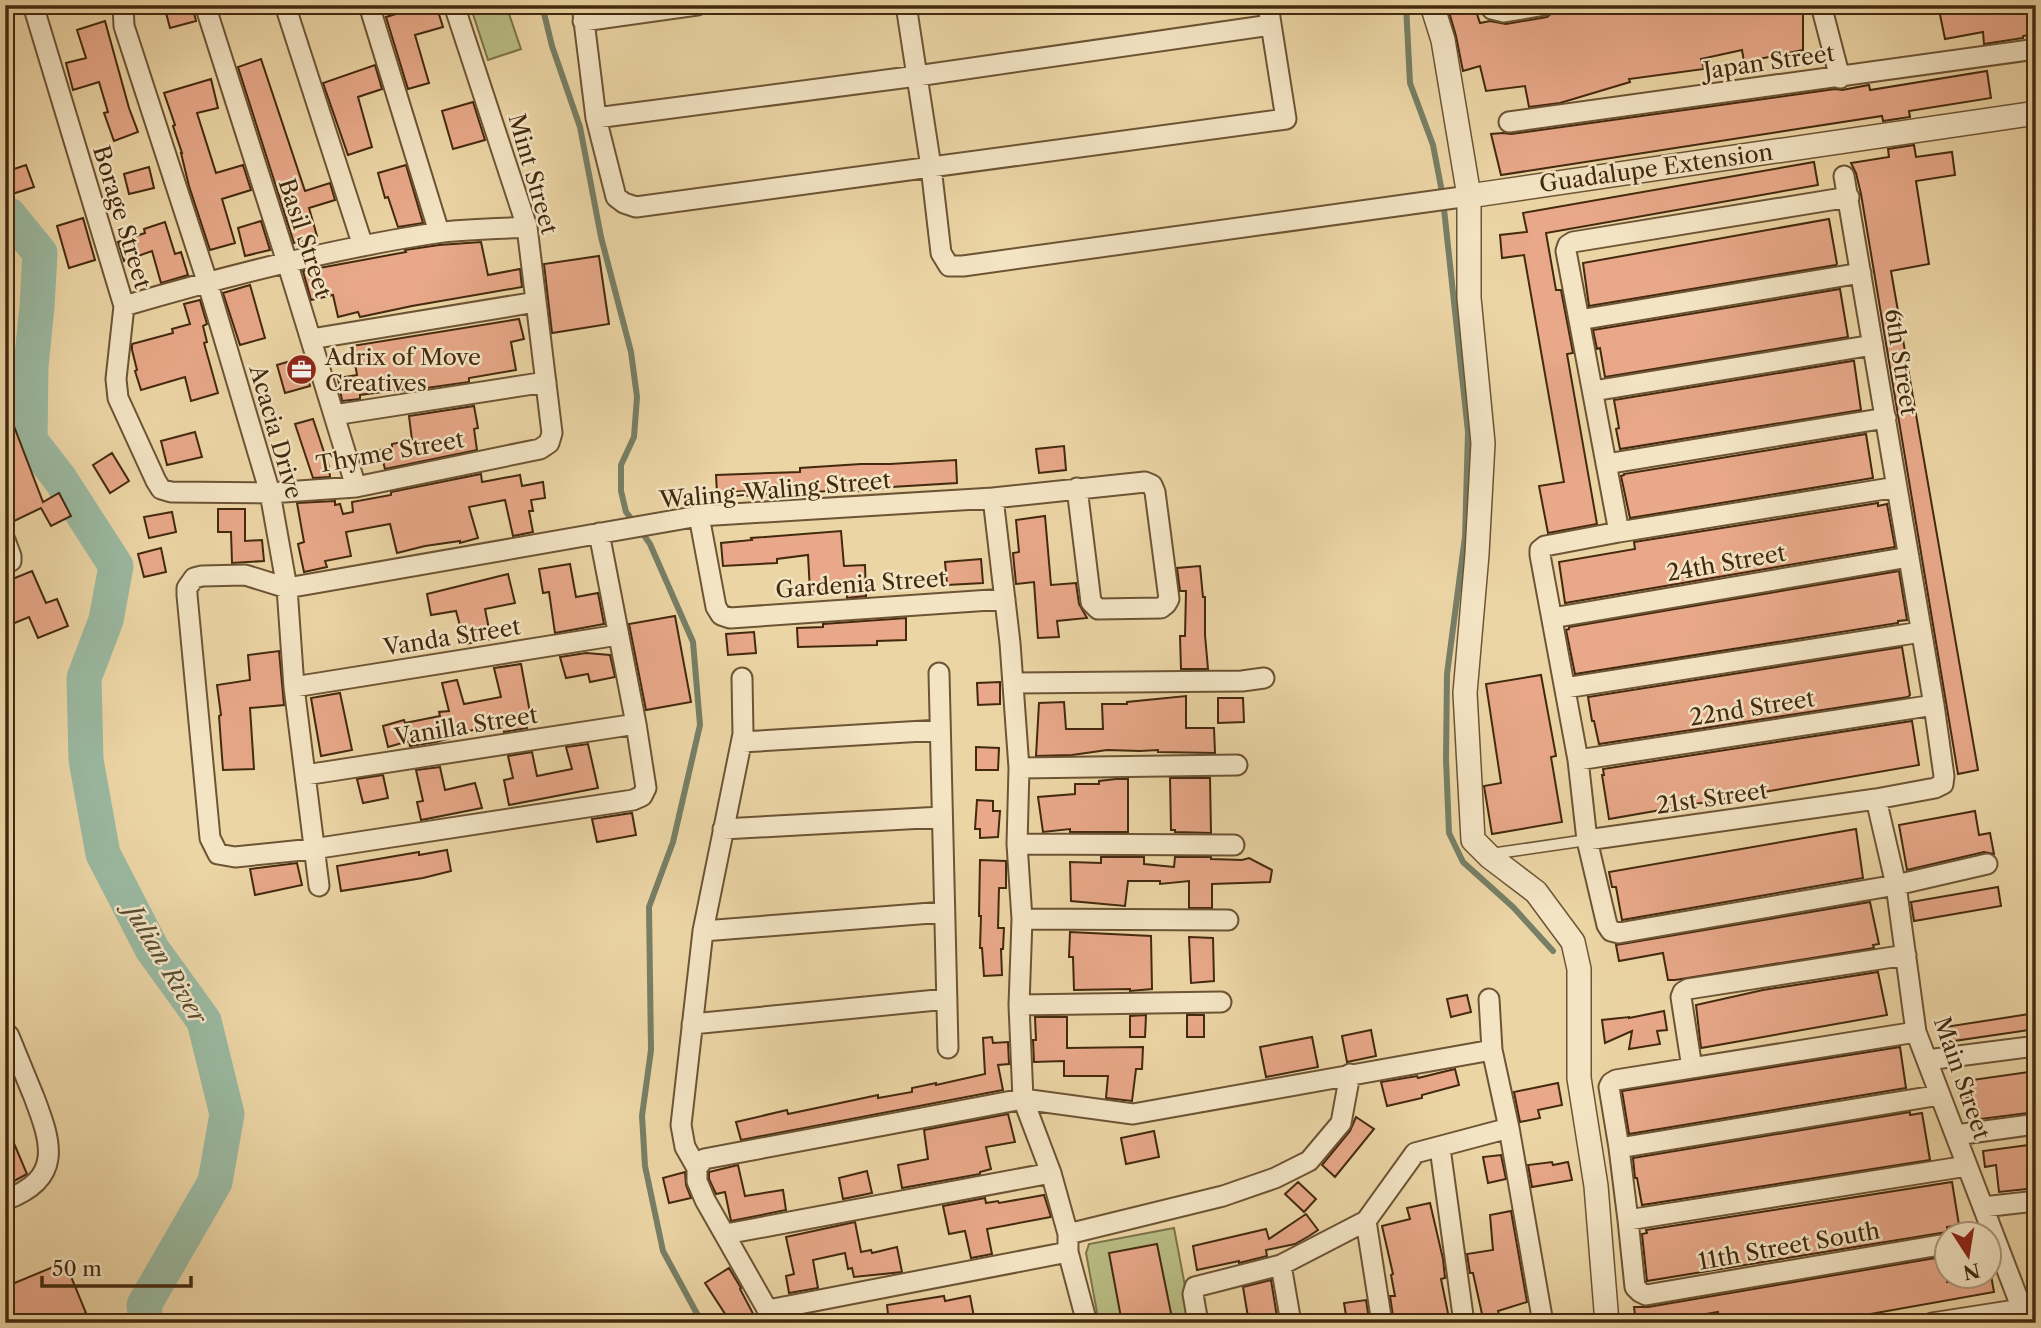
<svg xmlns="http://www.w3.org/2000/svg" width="2041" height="1328" font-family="'Libre Caslon Text',serif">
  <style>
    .green { fill: #b9bd85; stroke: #7e734a; stroke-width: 2 }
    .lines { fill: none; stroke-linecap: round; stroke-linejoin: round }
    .stream { stroke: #777f66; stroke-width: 6 }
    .river { stroke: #9ab9a1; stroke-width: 35 }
    .building { fill: #e8a889; stroke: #43290e; stroke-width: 2 }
    .service-casing { stroke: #6d5434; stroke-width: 13 }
    .minor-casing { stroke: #6d5434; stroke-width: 23 }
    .tertiary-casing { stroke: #6d5434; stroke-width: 26 }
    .service { stroke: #f3e4c4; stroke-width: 10 }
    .minor { stroke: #f3e4c4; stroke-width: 19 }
    .tertiary { stroke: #f3e4c4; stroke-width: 23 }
    .labels { text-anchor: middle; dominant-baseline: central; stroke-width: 5; stroke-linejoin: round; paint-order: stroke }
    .street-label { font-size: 23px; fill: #43290e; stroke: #f3e4c4 }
    .poi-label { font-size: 23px; fill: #43290e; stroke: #f3e4c4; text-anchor: start }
    .water-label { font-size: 24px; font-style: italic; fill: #594d33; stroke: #f3e4c4 }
  </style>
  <rect width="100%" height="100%" fill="#ecd5a5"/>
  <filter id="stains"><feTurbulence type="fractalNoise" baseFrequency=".00286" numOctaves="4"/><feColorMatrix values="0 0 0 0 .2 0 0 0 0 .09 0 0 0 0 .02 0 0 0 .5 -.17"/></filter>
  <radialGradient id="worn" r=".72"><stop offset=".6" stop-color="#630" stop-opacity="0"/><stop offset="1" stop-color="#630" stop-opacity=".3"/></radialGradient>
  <!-- green -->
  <path class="green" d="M470,5h36l15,44 -33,11z
    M1174,1228l18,95h-93l-13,-70 3,-9z"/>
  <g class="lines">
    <!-- stream -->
    <path class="stream" d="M542,5l10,41 28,81 21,110 30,115 6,45 -3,40 -13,28v26l5,21 8,10
      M1406,5l4,78 23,62 9,47
      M1444,209l24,223 -3,105 -18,137 -1,85 3,74 14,29 50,45 40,44
      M641,531l9,13 43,98 7,83 -27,117 -24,65 2,143 -9,66 1,16 2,34 18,85 39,72"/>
    <!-- river -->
    <path class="river" d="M5,214l4,1 31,38 -3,54 -6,59 -1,74 30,39 56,87 -10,54 -22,58 2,82 17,94 49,95 52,72 23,93 -12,68 -71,123 2,18"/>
  </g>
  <!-- building -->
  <path class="building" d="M164,5h28l4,16 -26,7z
    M426,5h10l7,22 -28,8 14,48 -21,6 -22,-72z
    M1447,5h27l6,18 10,-2 16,3 41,-7 9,-7 28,-5h219v45l-59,12 -2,-12 -41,9 3,10 -75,10 1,3 -70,21 -31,4 -4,-21 -39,5 -6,-25 -17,5 -7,-35z
    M1938,5h98v29l-13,2v2l-39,6 -1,-12 -38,7z
    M105,21l24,87 9,24 -24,9 -10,-28 4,-1 -9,-30 -26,8 -7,-27 20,-5 -9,-28z
    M261,59l44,132 25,-8 5,17 -26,8 8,28 -23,7 -56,-176z
    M375,65l7,24 -24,8 14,50 -24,8 -25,-72z
    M1987,71l4,27 -82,13 1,6 -27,4 -1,-5 -381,59 -10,-41 12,-1 8,1 324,-45 7,1 27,-5 1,5z
    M211,79l7,29 -21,5 19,60 27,-8 8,25 -29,9 13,44 -25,7 -21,-64 -8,-33h1l-9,-27 2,-1 -11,-32z
    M473,102l12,38 -32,9 -11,-38z
    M1914,145l2,12 36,-5 3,23 -39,6 13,83 -38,7 87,499 -20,4 -97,-580 -5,-21 -5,-10 38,-6 -1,-8z
    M1814,162l4,23 -272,48 10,57h5l12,63 -6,1 30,170 -49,9 -9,-47 25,-4 -40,-227 -22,3 -2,-23 27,-3 -4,-19z
    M26,165l8,22 -25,8 -4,-10v-13z
    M406,165l17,58 -25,4 -10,-30 -3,1 -7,-25z
    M149,167l5,21 -25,6 -5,-20z
    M83,218l12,42 -26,8 -12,-42z
    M1829,219l8,45 -1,1 -247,41 -6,-43z
    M261,221l9,29 -25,6 -7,-28z
    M165,222l10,32 6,-2 7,23 -27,8 -9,-32 -28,10 -6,-19 27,-9 -1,-4z
    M481,242l7,33 32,-6 2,18 -110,19 -52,11 -2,-5 -20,5 -5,-22 -22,5 -8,-29 103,-19 -1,-2 34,-5z
    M599,256l10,68 -57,9 -8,-69z
    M250,285l15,53 -25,7 -17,-52z
    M1840,289l8,48 -243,40 -5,-29 -3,1 -4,-19z
    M200,300l7,24 -4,2 4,16 -3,1 14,50 -27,8 -6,-24 -44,13 -6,-19 2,-1 -5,-20v-6l41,-11 -1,-4 18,-5 -6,-20z
    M519,319l5,20 -13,3 5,28 -47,8v4l-64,9v-2l-45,6v4l-18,2 -4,-23 19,-3 -5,-29z
    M294,360l2,5 8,-2 6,23 -25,7 -8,-28z
    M1852,361h2l7,49 -241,39 -4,-20 3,-1 -5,-28z
    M474,406l4,22 -4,1 3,21 -92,19 -5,-19 12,-3v-3l20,-4 -3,-24z
    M5,408h2l36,94 16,-9 12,23 -20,10 -10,-18 -31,15 -5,-9z
    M313,419l16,48 1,10 -17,1 -18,-54z
    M195,432l7,25 -35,8 -6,-24z
    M1866,434l7,44 -243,40 -9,-42 3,-1v-1z
    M1064,446l2,24 -27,3 -3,-24z
    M112,453l17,28 -19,12 -17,-28z
    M956,460l1,23 -66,4 -29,4 -20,1v-2l-71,5v-1l-26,2v-5l-28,2 -1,-18 84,-3v-4l61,-4h29z
    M481,474l1,8 38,-7 2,11 21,-4 2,16 -14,2 2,11h-4l4,21 -20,4 -8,-36 -36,7 9,31 -18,5v-2l-35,5 -28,7 -7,-29 -44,8 5,24 -26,5 2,6 -23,5 -6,-28 6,-2 -7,-39 38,-2v4l5,-1 3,10 10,-2 -1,-10 39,-7v-3z
    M1878,503v3l9,-2 8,43 -330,56 -6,-41 76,-13 -1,-7z
    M218,509h27v32l17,-1 2,21 -32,2 -1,-31h-13z
    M172,512l4,20 -27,6 -5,-21z
    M1045,516l6,69 25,-2 3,21 8,14 -30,3 2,16 -21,1 -4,-56 -18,2 -3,-31 6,-1 -3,-32z
    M841,531l3,35 21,-1 1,31 -19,2v-5h-9l-1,-4 -27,2 -2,-36 -31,4v4l-54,3 -2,-23 31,-3 -1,-2z
    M161,548l5,24 -22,5 -6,-23z
    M981,559l2,24 -36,2 -2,-23z
    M570,564l6,33 22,-4 6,31 -49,9 -6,-41 -6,1 -4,-24z
    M1200,566l3,31h2v38l3,34h-27l-1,-33h5l1,-45h-6l-3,-23z
    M32,571l14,32 11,-4 11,27 -30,12 -9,-21 -24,10v-45z
    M1899,571l8,49 -9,1v2l-323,51 -9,-44 3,-1v-2z
    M508,574l7,29 -30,6 6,30 -26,5 -9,-33 -25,4 -4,-21z
    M675,616l16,86 -45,8 -17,-86z
    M906,618v22l-29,1v4l-79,2 -1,-19 26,-1v-3z
    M754,632l2,21 -28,2 -2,-21z
    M1902,647l8,48 -2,2 -309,47 -5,-23h-2l-4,-24z
    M279,651l5,54 -34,3 4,61 -31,1 -4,-54 2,-1 -4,-30 33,-5 -2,-25z
    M586,653l24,2 5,22 -25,5 -2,-8 -22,4 -6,-21z
    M521,664l10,54 -6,1 2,9 -23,4 -2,-8 -38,8 1,2 -29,8 -26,4 -1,-5 -21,6 -5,-21 21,-6 1,3 35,-7 -1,-4 10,-1 -7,-28 15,-3 7,24 37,-7 -7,-29z
    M1541,675l15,81 -5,1 11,65 -70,12 -8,-48 17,-3 -15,-99z
    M1000,682v22l-22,1 -1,-22z
    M340,693l12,57 -31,6 -10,-58z
    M1186,696v32h28l1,25 -57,-1v-2l-18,1 -33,-1 -35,5 -36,1 3,-53 25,-1 2,27h37l-1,-25h25v-2z
    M1218,698h25l1,24 -26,1z
    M1912,721l7,44 -310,54 -7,-44h2l-1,-6z
    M588,744l10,44 -89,17 -5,-25 9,-2 -5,-22 24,-4 5,24 35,-7 -6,-22z
    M976,747l23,1 -1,22h-22z
    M440,767l5,23 30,-7 7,25 -61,12 -4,-18 6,-1 -7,-31z
    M383,775l5,23 -25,5 -6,-24z
    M1170,778h40l1,55 -36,-1v-2h-4z
    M1116,779h12v53h-58v-3l-27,3 -5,-35 37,-3v-10h24v-3z
    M977,800l16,1v10h7l-2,26 -18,1v-9h-5z
    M1975,811l4,24 11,-2 4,21 -10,-2 -77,18 -8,-45z
    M632,813l4,22 -39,7 -5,-23z
    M1856,829l7,49 -241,42 -6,-33h-4l-3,-15z
    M447,850l4,21 -28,7 -82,13 -4,-25 82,-14v3z
    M1101,857h43v7l30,3 1,-10h36v2l31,1 7,-2 23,12 -2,12 -58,2v24h-23v-27l-29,3v-3h-32l-3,25 -54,-5 -1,-39 31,1z
    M980,860l26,1v27h-7l-1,40h6l-1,21h-2l1,26 -18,1 -2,-28h-2l1,-32h-2z
    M297,863l5,22 -47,10 -5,-26z
    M1998,887l3,19 -87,15 -3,-19z
    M1870,902l9,42 -6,1 1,3 -199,32h-7l-5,-27 -44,8 -3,-16z
    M1070,932l81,4 1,53 -22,2v-2l-56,1 -1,-33h-4z
    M1189,937l24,1 1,43 -23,2z
    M1878,972l9,43 -186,33 -5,-43 67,-15z
    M1467,995l4,17 -20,5 -4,-18z
    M1664,1011l3,19 -10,1 3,13 -31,5 3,-18 -27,12 -3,-23 27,-3v1z
    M2036,1013v16l-89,13 -2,-15z
    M1146,1015l-1,22h-15v-21z
    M1187,1015h17v22h-17z
    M1035,1017h32v31l76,-1 -1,22h-6l-4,32 -26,-3 2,-22h-44v-15l-30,1 -1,-22h3z
    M1371,1030l5,26 -29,6 -5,-26z
    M992,1037l1,6 15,-1 1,22 -11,1 5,25 -262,50 -5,-18 51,-12 1,4 90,-19v3l34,-6v-4l24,-5v2l49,-11 -2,-36z
    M1312,1037l6,30 -52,10 -6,-30z
    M1900,1047l6,41 -277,46 -7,-43z
    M1455,1069l4,16 -37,10v3l-35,8 -6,-24 36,-6 1,2z
    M2036,1071v41l-63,8 -3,-23 -10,1 -2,-16z
    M1558,1083l4,22 -24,5 2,8 -20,4 -6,-30z
    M1910,1112v3l12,-2 8,47 -288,45 -5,-27h-2l-2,-20z
    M1008,1114l7,28 -29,5 5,22 -11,3v2l-78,14 -4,-23 30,-6 -4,-29z
    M1356,1117l18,12 -39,48 -13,-12 28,-34z
    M5,1122l22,52 -22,12z
    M1154,1131l5,26 -33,7 -5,-26z
    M2036,1144v44l-37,4 -3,-27 -11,2 -2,-16z
    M1501,1155l5,24 -18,4 -5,-26z
    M1552,1162l1,3 15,-3 4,18 -40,7 -4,-22z
    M738,1165l7,31 38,-6 3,20 -55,11 -6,-29 -9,2 -7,-15v-7z
    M867,1171l5,22 -29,6 -4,-21z
    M685,1172l1,13 5,13 -22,5 -6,-25z
    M1298,1182l18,17 -12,13 -19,-18z
    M1952,1182l7,43 -12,2v5l-300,49 -5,-47 5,-1 -1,-3z
    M1044,1195l7,22 -64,12 5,25 -21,4 -6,-27 -16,3 -6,-28 42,-8 1,5 12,-2 1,2z
    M1430,1203l13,56 2,19 -4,1 9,44h-56l-4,-27h5l-4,-21 2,-1 -11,-48 28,-7 -3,-11z
    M1511,1211l16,91 -29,9 3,12h-17l-11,-50h-3l-3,-19 26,-4 -3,-35z
    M1306,1214l12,16 -9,6 -14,8 -29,6 1,6 -28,7v-2l-42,9 -4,-24 73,-17 3,10z
    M855,1222l6,30 10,-2 1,3 25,-6 5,25 -48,5 -2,-9 -4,1 -3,-16 -32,7 5,28 -29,5 -3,-17 8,-2 -8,-37z
    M1157,1244l16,79h-51l-13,-70z
    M1947,1256v26l44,-7 3,17 -174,31h-101l-1,-11 -64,11h-18l-2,-16h14z
    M65,1262l21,51 -24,10h-57v-36z
    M729,1268l12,20 -1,1 18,34h-27l-26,-40z
    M1271,1280l7,43h-29l-6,-36z
    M944,1296l1,5 25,-5 4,21 -29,6h-56l-2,-18z
    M1366,1300l3,19 -22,3 -3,-19z"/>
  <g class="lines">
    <defs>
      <path id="service" d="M1491,854l96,-14"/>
      <path id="minor" d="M33,5l91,301 -8,73 2,19 38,83 5,8 10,3 99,1 86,-6 184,-38 9,-6 3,-10 -25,-206 -73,-222
        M123,5l1,21 83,255 63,212 17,95 7,99 25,199
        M205,5l82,257 69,225
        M285,5l78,241
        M369,5l70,227
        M582,5l14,113 20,79 8,6 12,4 650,-88 -18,-114
        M906,5l25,162 10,86 8,13h14l506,-70
        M1490,5l2,4 12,3 41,-7
        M1821,5l19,73
        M583,21l114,-16
        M596,118l321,-42 354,-51
        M1509,122l527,-73
        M1849,197l-276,45 -5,3 -2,6 53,281 -74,14 -5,4v5l38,205 9,80 20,85 4,6 8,2 277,-48 91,-21
        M124,306c102,-30 206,-57 312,-73 30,-4 61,-4 91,-6
        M1579,320l282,-47
        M311,339l225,-37
        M1593,391l280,-46
        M334,415l212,-33
        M1606,464l280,-46
        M699,516l17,91 5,8 9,3 275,-19
        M1619,532l278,-45
        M599,533l37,191 10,64 -4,8 -9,4 -320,49 -78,8 -17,-3 -8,-16 -23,-243v-7l7,-10 8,-2 43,-1 42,13 412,-72 294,-18 152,-16 7,3 3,7 14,107 -3,5 -5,4 -63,1 -7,-7 -14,-114
        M5,540l6,16v5l-6,3
        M1552,618l357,-61
        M939,673l9,375
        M742,678l1,56 -40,197 -22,194 4,22 12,21v13l8,19 70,123
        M1013,683l229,-2 22,-3
        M294,687l324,-52
        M1565,688l356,-56
        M742,742l198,-12
        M1578,760l356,-55
        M1019,768l218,-3
        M305,775l331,-51
        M1876,799l20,86 20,147 106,277 2,14
        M723,829l219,-12
        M1587,840l289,-41 59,-11 8,-4 1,-8 -10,-71 -90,-529
        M1017,844l217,1
        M1022,919l206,1
        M703,931l241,-19
        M1489,999l3,51 17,78 34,195
        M1019,1005l202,-3
        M692,1024l255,-25
        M5,1032l4,4c8,20 17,41 25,61 18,47 29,82 -29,103
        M1927,1060l109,-14
        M1692,1068l-11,-71 2,-5 5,-3 218,-34
        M1956,1135l80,-11
        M1440,1148l24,175
        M1619,1148l-10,-61 2,-4 5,-3 300,-48
        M697,1168l7,-9 319,-60 -4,-94 3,-86 -5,-75 2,-76 -9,-125 -17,-145
        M1983,1207l53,-6
        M1628,1220l-9,-72 321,-53
        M1366,1221l16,102
        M726,1234l325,-61
        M1068,1234l155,-38 52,-18 34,-17 32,-38 9,-49
        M1946,1244l-300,51 -6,-3 -5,-5 -7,-67 339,-54
        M1281,1265l10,58
        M768,1310l300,-58
        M1087,1323l-19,-71v-18l-17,-61 -28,-74 110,15 359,-64
        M1198,1323l-5,-29 2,-7 86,-22 85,-44 49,-68 94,-25
        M1932,1323l90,-14"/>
      <path id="tertiary" d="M1432,5l11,35 26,156v102l14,145 -6,111 -12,139 8,147 17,17 46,35 37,50 6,27v109l17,108 11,137
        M1469,196l567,-83"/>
    </defs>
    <!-- service casing -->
    <use href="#service" class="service-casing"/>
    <!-- minor casing -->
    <use href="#minor" class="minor-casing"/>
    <!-- tertiary casing -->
    <use href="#tertiary" class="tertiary-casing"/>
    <!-- service -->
    <use href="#service" class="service"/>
    <!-- minor -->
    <use href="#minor" class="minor"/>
    <!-- tertiary -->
    <use href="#tertiary" class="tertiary"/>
  </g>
  <!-- icons -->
  <defs>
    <symbol id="office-disc" viewBox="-11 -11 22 22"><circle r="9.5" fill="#8f2418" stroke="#f3e4c4"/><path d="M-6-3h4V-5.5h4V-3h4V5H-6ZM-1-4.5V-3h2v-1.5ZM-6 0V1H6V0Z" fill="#fff"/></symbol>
  </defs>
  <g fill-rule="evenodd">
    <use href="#office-disc" x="284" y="352" width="35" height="35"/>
  </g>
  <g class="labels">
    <!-- street labels -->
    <g class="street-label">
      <text transform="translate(1769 62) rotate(-8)">Japan Street</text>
      <text transform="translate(1656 168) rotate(-8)">Guadalupe Extension</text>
      <text transform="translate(533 174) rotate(74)">Mint Street</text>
      <text transform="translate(122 217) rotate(73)">Borage Street</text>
      <text transform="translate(305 238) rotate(72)">Basil Street</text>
      <text transform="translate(1901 362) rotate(81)">6th Street</text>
      <text transform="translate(276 432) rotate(74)">Acacia Drive</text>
      <text transform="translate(390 452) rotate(-10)">Thyme Street</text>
      <text transform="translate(775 490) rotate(-5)">Waling-Waling Street</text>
      <text transform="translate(1726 563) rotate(-10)">24th Street</text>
      <text transform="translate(861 584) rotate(-4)">Gardenia Street</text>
      <text transform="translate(452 637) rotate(-9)">Vanda Street</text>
      <text transform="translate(1752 708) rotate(-9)">22nd Street</text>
      <text transform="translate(466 726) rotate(-9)">Vanilla Street</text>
      <text transform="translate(1712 798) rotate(-8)">21st Street</text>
      <text transform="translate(1962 1078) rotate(71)">Main Street</text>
      <text transform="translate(1789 1246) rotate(-10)">11th Street South</text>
    </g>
    <!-- poi labels -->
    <g class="poi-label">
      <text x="325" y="357">Adrix of Move<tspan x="325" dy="26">Creatives</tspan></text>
    </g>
    <!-- water labels -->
    <g class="water-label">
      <text transform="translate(166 964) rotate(59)">Julian River</text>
    </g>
  </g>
  <!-- margin -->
  <rect width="2041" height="1328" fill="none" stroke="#ecd5a5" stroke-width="28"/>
  <rect x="7" y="7" width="2027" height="1314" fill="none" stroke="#43290e" stroke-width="3.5"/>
  <rect x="14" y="14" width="2013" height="1300" fill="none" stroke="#43290e" stroke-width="2"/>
  <!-- north arrow -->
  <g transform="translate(1968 1255) rotate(168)"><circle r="33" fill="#f3e4c4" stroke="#ad997b" stroke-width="2"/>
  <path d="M0-5L12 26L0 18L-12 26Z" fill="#8f2418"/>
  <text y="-10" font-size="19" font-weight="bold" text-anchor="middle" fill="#43290e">N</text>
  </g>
  <!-- scale -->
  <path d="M42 1276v10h149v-10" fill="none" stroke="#43290e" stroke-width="3.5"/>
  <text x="52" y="1276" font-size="21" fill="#43290e" stroke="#f3e4c4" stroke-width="5" paint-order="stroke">50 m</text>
  <rect width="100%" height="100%" filter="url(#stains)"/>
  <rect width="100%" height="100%" fill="url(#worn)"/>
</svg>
